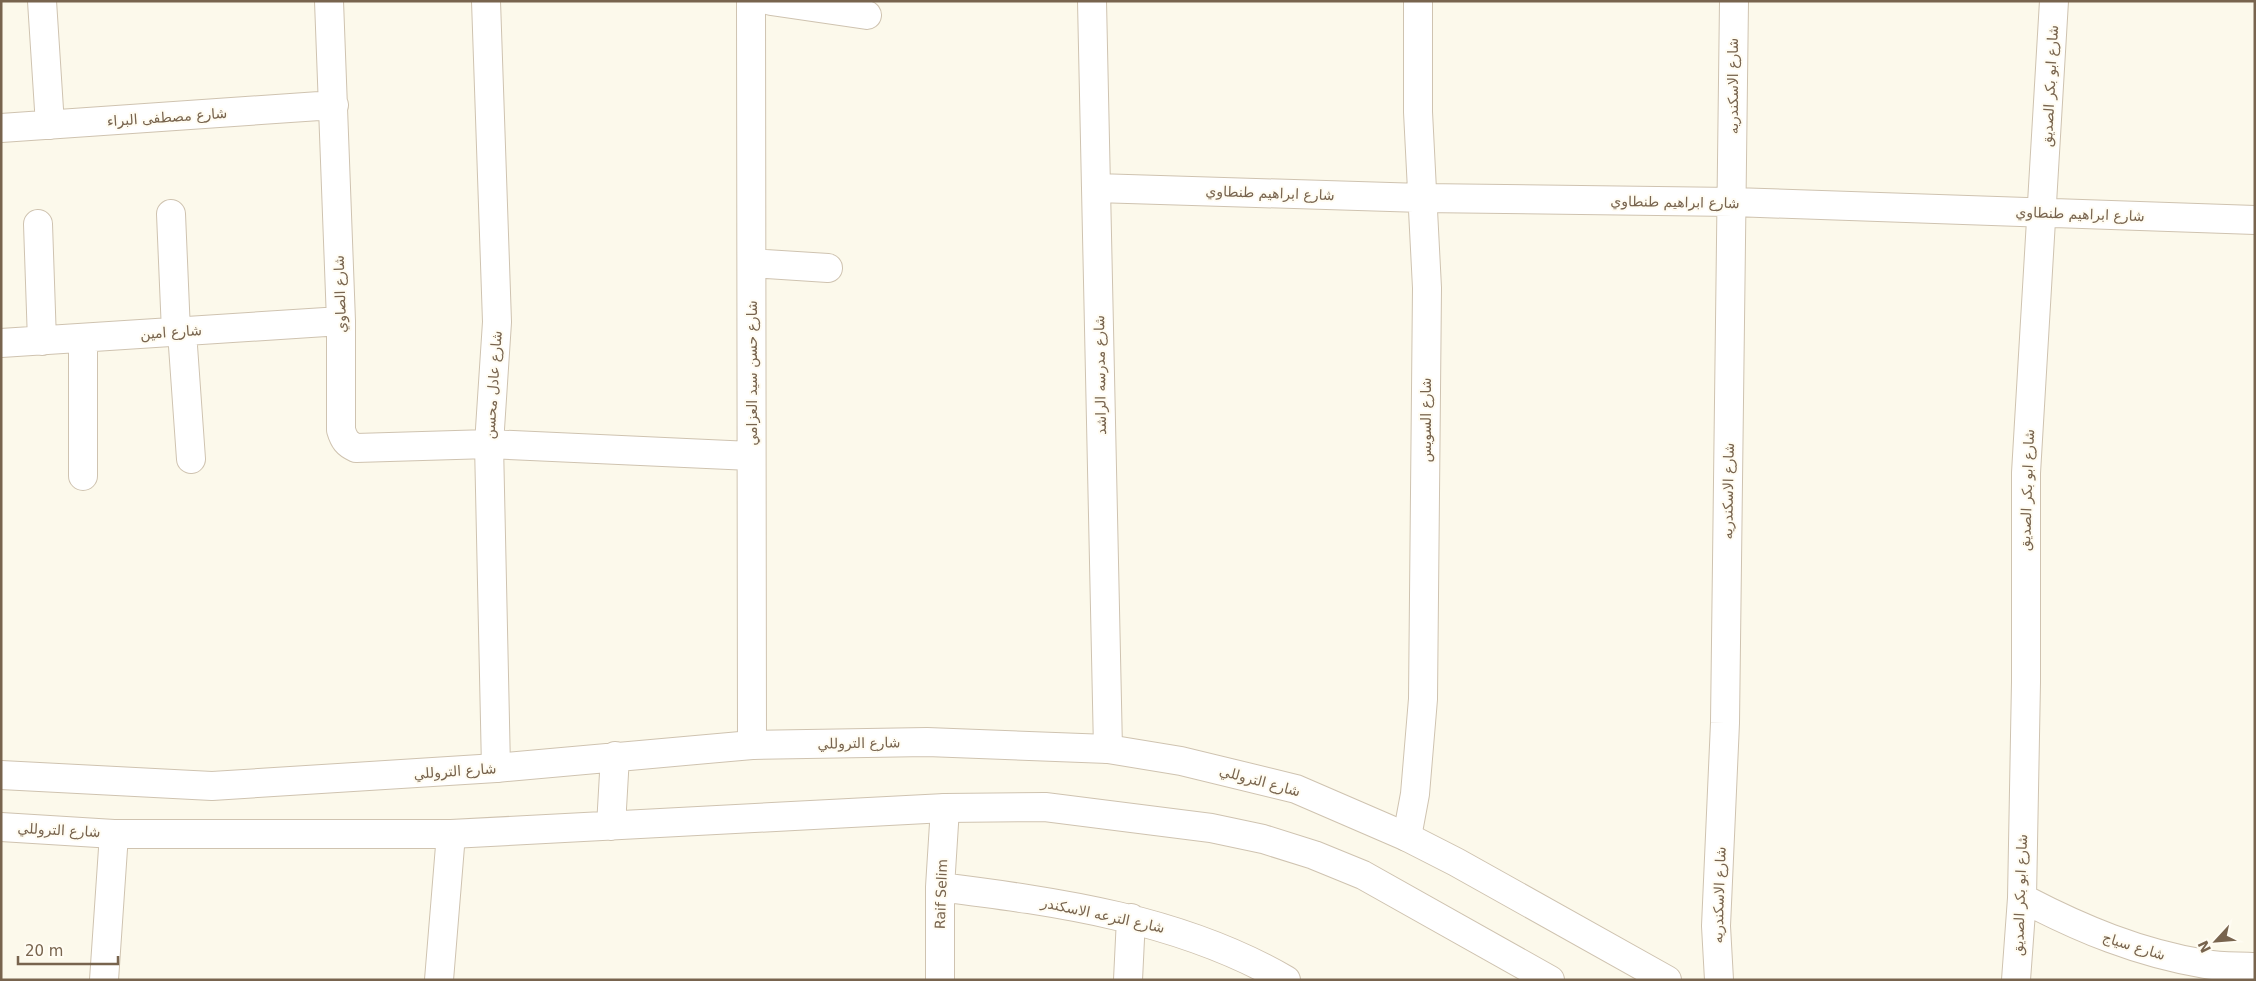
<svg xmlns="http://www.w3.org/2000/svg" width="2256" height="981" font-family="'DejaVu Sans','Noto Sans Arabic',sans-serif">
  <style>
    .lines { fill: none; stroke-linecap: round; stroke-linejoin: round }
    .minor-casing { stroke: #cfc3b0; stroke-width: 30 }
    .tertiary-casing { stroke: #cfc3b0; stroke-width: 30 }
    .minor { stroke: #fff; stroke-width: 28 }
    .tertiary { stroke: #fff; stroke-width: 28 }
    .labels { text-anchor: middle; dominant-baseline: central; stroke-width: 4; stroke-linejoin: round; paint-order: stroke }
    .street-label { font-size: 14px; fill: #78644e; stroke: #fffcf2 }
  </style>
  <rect width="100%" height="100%" fill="#fcf9eb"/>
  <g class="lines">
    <defs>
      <path id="minor" d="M42,1l8,124
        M329,1l12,320v109c3,10 6,14 15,18l133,-4 262,12
        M486,1l11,321 -8,122 7,324
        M751,1l1,744
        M771,1l96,14
        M1092,1l16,748
        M1,128l333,-23
        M1096,188l326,10 311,4 522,18
        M171,214l5,118
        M38,224l4,117
        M752,263l76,5
        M182,332l9,127
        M1,343l340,-22
        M83,476v-138
        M1407,837l8,-43 8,-95 4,-411 -9,-176v-111
        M940,887c119,15 241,32 346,93
        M2022,898c59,31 117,55 183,66 16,3 33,2 50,3
        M104,980l10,-146
        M439,980l12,-146
        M940,980v-93l5,-79
        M1128,980l3,-62
        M1719,980l-3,-54 9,-203 9,-722
        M2016,980l6,-82 4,-216v-209l28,-472"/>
      <path id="tertiary" d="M1,775l211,11 284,-18 256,-23 175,-3 181,7 73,12 115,28 111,48 49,25 211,118
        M611,826l4,-70
        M1,827l113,7h337l494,-26 100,-1 166,21 52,11 51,16 49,20 187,105"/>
    </defs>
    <!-- minor casing -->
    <use href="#minor" class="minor-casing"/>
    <!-- tertiary casing -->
    <use href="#tertiary" class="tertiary-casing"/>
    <!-- minor -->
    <use href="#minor" class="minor"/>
    <!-- tertiary -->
    <use href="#tertiary" class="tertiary"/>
  </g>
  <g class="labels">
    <!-- street labels -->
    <g class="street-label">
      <text transform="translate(1733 86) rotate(-90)">شارع الاسكندريه</text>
      <text transform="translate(2050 86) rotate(-87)">شارع ابو بكر الصديق</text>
      <text transform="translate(167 117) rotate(-4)">شارع مصطفى البراء</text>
      <text transform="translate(1270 193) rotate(2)">شارع ابراهيم طنطاوي</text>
      <text transform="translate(1675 202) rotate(1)">شارع ابراهيم طنطاوي</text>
      <text transform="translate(2080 214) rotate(2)">شارع ابراهيم طنطاوي</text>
      <text transform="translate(340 294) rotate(-92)">شارع الصاوي</text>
      <text transform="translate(171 332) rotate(-4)">شارع امين</text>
      <text transform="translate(752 373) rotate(-90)">شارع حسن سيد العزامي</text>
      <text transform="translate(1100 375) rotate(-91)">شارع مدرسه الراشد</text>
      <text transform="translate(493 385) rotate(-86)">شارع عادل محسن</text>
      <text transform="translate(1426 420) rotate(-90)">شارع السويس</text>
      <text transform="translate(2027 490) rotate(-88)">شارع ابو بكر الصديق</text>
      <text transform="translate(1728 491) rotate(-89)">شارع الاسكندريه</text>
      <text transform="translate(859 743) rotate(-1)">شارع التروللي</text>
      <text transform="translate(455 771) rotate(-4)">شارع التروللي</text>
      <text transform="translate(1260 781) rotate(15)">شارع التروللي</text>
      <text transform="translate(59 830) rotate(3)">شارع التروللي</text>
      <text transform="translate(941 894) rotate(-88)">Raif Selim</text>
      <text transform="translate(1719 895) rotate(-88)">شارع الاسكندريه</text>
      <text transform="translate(2020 895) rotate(-88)">شارع ابو بكر الصديق</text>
      <text transform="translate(1103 915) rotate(12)">شارع الترعه الاسكندر</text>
      <text transform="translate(2134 946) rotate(17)">شارع سياج</text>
    </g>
  </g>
  <!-- border -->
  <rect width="2256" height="981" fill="none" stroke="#78644e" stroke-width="5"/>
  <!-- north arrow -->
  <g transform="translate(2216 941) rotate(244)" stroke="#fffcf2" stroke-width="4" paint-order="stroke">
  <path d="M0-4L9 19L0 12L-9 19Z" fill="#78644e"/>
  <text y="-8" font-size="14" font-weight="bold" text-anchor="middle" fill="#78644e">N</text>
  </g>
  <!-- scale -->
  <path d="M18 956v8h100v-8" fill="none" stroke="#78644e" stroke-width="2.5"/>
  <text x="25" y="956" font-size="15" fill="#78644e" stroke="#fffcf2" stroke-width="4" paint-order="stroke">20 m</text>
</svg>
